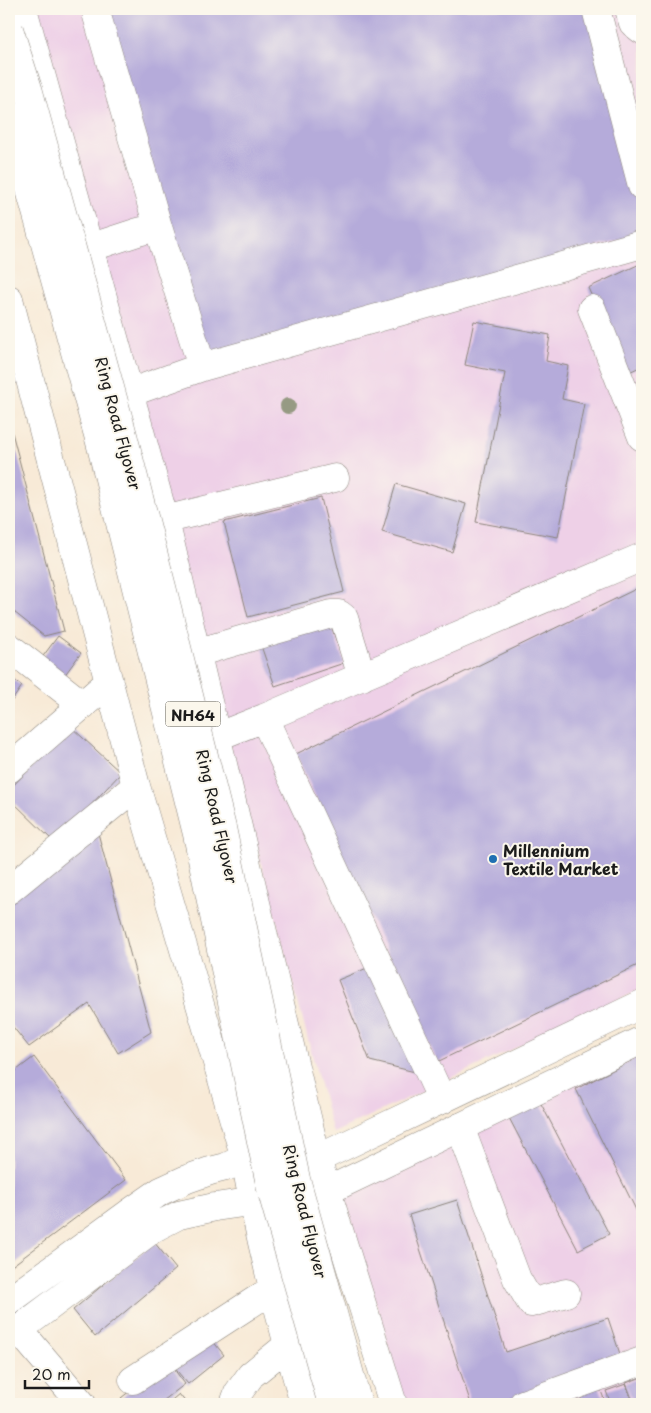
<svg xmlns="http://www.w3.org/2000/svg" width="651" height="1413" font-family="'Playpen Sans',sans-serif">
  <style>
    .built { fill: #eed0e7 }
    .building { fill: #b5abda }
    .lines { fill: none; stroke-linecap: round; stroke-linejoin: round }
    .minor-casing { stroke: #8a837a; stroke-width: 29 }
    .major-casing { stroke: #8a837a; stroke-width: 29 }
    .minor { stroke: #fff; stroke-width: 28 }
    .major { stroke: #fff; stroke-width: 28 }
    .highway-bridge-casing { stroke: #8a837a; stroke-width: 29; stroke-linecap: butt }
    .highway-bridge { stroke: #fff; stroke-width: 28 }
    .tree { fill: #969a83 }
    .poi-dot { fill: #1f6fb2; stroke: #fbf7ec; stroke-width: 2 }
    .labels { text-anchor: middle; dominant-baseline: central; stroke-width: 4; stroke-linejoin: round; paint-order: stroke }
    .shield { fill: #fbf7ec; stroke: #5f5e5a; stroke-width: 1 }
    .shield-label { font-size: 15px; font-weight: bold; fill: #1c1c1c }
    .street-label { font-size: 16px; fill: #1c1c1c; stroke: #fbf7ec }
    .poi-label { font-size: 16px; font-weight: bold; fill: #1c1c1c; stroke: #fbf7ec; text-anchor: start }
  </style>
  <rect width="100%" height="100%" fill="#fbf7ec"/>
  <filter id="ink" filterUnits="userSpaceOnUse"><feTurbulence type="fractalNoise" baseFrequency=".02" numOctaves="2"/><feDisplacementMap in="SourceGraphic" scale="10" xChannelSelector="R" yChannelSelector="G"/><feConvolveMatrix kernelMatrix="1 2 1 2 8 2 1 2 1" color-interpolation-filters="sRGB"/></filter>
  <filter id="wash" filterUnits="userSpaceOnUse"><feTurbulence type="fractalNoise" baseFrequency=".0096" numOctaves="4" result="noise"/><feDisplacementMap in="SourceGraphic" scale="20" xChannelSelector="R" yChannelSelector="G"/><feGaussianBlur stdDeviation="1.12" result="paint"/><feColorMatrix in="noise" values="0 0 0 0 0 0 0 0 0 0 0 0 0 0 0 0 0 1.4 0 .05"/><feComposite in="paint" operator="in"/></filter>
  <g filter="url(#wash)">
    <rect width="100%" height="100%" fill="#f8ead7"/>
    <!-- built -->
    <path class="built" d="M28,9h614v980l-309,144 -164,-614z
      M642,1046v358h-237l-61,-210z"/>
    <g id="blocks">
      <!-- building -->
      <path class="building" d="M105,9h481l56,207v18l-435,123z
        M642,263v103l-15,7 -39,-85z
        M474,321l76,14 -4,26 22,5 -6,33 22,5 -26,133 -82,-15 29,-149 -40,-8z
        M9,421l55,210 -20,5 -35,-28z
        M396,484l70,20 -14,48 -70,-20z
        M321,498l23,94 -96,25 -24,-95z
        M642,586v377l-205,99 -141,-308z
        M329,620l15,43 -69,23 -15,-43z
        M58,636l23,17 -20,27 -23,-17z
        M9,676l13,10 -13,19z
        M70,726l51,47 -66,70 -46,-45v-8z
        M98,833l53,199 -33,21 -29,-49 -60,43 -20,-25v-122z
        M372,966l43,106 -45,-11 -32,-81z
        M642,1055v167l-66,-133z
        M34,1057l92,123 -117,88v-192z
        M537,1096l72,138 -31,16 -72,-138z
        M457,1200l49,152 102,-34 16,48 -118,38h-35l-62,-189z
        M154,1242l22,27 -81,68 -22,-27z
        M208,1335l16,20 -36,29 -16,-19z
        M168,1361l17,23 -26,20h-33l-5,-6z
        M642,1377v27h-8l-8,-21z
        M626,1384l6,20h-21l-5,-13z
        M599,1386l7,18h-23l-4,-11z
        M179,1394l8,10h-20z"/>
    </g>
  </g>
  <g filter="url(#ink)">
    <use href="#blocks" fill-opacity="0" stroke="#8a837a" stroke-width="1"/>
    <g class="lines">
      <defs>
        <path id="minor" d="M23,9l143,516 151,634 76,245
          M95,9l63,218 44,140 440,-123
          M596,9l46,177
          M629,9l4,14 9,7
          M89,248l49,-16 20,-5
          M9,299l127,487 109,372c14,83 37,165 59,246
          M592,309l50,128
          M129,393l73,-26
          M164,520l171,-42
          M9,647l74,58
          M196,653l135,-39h8l5,4 18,59
          M264,718l178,382
          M216,737l48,-19 378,-161
          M9,769l100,-87
          M9,890l127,-104
          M460,1127l57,152 14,24 35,-10
          M9,1301l119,-87 33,-23 26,-12 23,-8 16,-4 19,-9h17
          M19,1330l63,74
          M9,1337l145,-109 25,-13 36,-8 54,-8
          M133,1380l140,-91
          M234,1404l4,-11 13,-18 37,-30
          M523,1404l119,-43"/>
        <path id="major" d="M317,1159l325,-155
          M327,1191l315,-151"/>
      </defs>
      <!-- minor casing -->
      <use href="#minor" class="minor-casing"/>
      <!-- major casing -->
      <use href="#major" class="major-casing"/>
      <!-- minor -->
      <use href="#minor" class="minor"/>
      <!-- major -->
      <use href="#major" class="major"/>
      <defs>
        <path id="highway-bridge" d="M9,29l20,63 94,343 39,152 60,241 74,351 62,225
          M9,114l91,328 97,392 74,355 61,215"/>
      </defs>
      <!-- highway-bridge casing -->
      <use href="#highway-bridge" class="highway-bridge-casing"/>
      <!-- highway-bridge -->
      <use href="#highway-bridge" class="highway-bridge"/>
    </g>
    <!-- trees -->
    <circle class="tree" cx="288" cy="406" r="8"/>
  </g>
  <!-- markers -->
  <circle class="poi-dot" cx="493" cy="859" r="5"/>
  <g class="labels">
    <!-- shield labels -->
    <rect class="shield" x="165.5" y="701.5" width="55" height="25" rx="4"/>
    <g class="shield-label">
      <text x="193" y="714">NH64</text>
    </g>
    <!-- street labels -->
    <g class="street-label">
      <text transform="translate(119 423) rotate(75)">Ring Road Flyover</text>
      <text transform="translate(218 816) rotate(77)">Ring Road Flyover</text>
      <text transform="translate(306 1211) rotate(76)">Ring Road Flyover</text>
    </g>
    <!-- poi labels -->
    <g class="poi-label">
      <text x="503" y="850">Millennium<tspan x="503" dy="18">Textile Market</tspan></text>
    </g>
  </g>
  <!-- margin -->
  <rect width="651" height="1413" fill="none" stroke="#fbf7ec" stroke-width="30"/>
  <!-- scale -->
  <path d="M25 1380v8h64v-8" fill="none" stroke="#1c1c1c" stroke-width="2.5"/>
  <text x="32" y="1380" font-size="15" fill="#1c1c1c" stroke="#fbf7ec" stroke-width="4" paint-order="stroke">20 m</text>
</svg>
